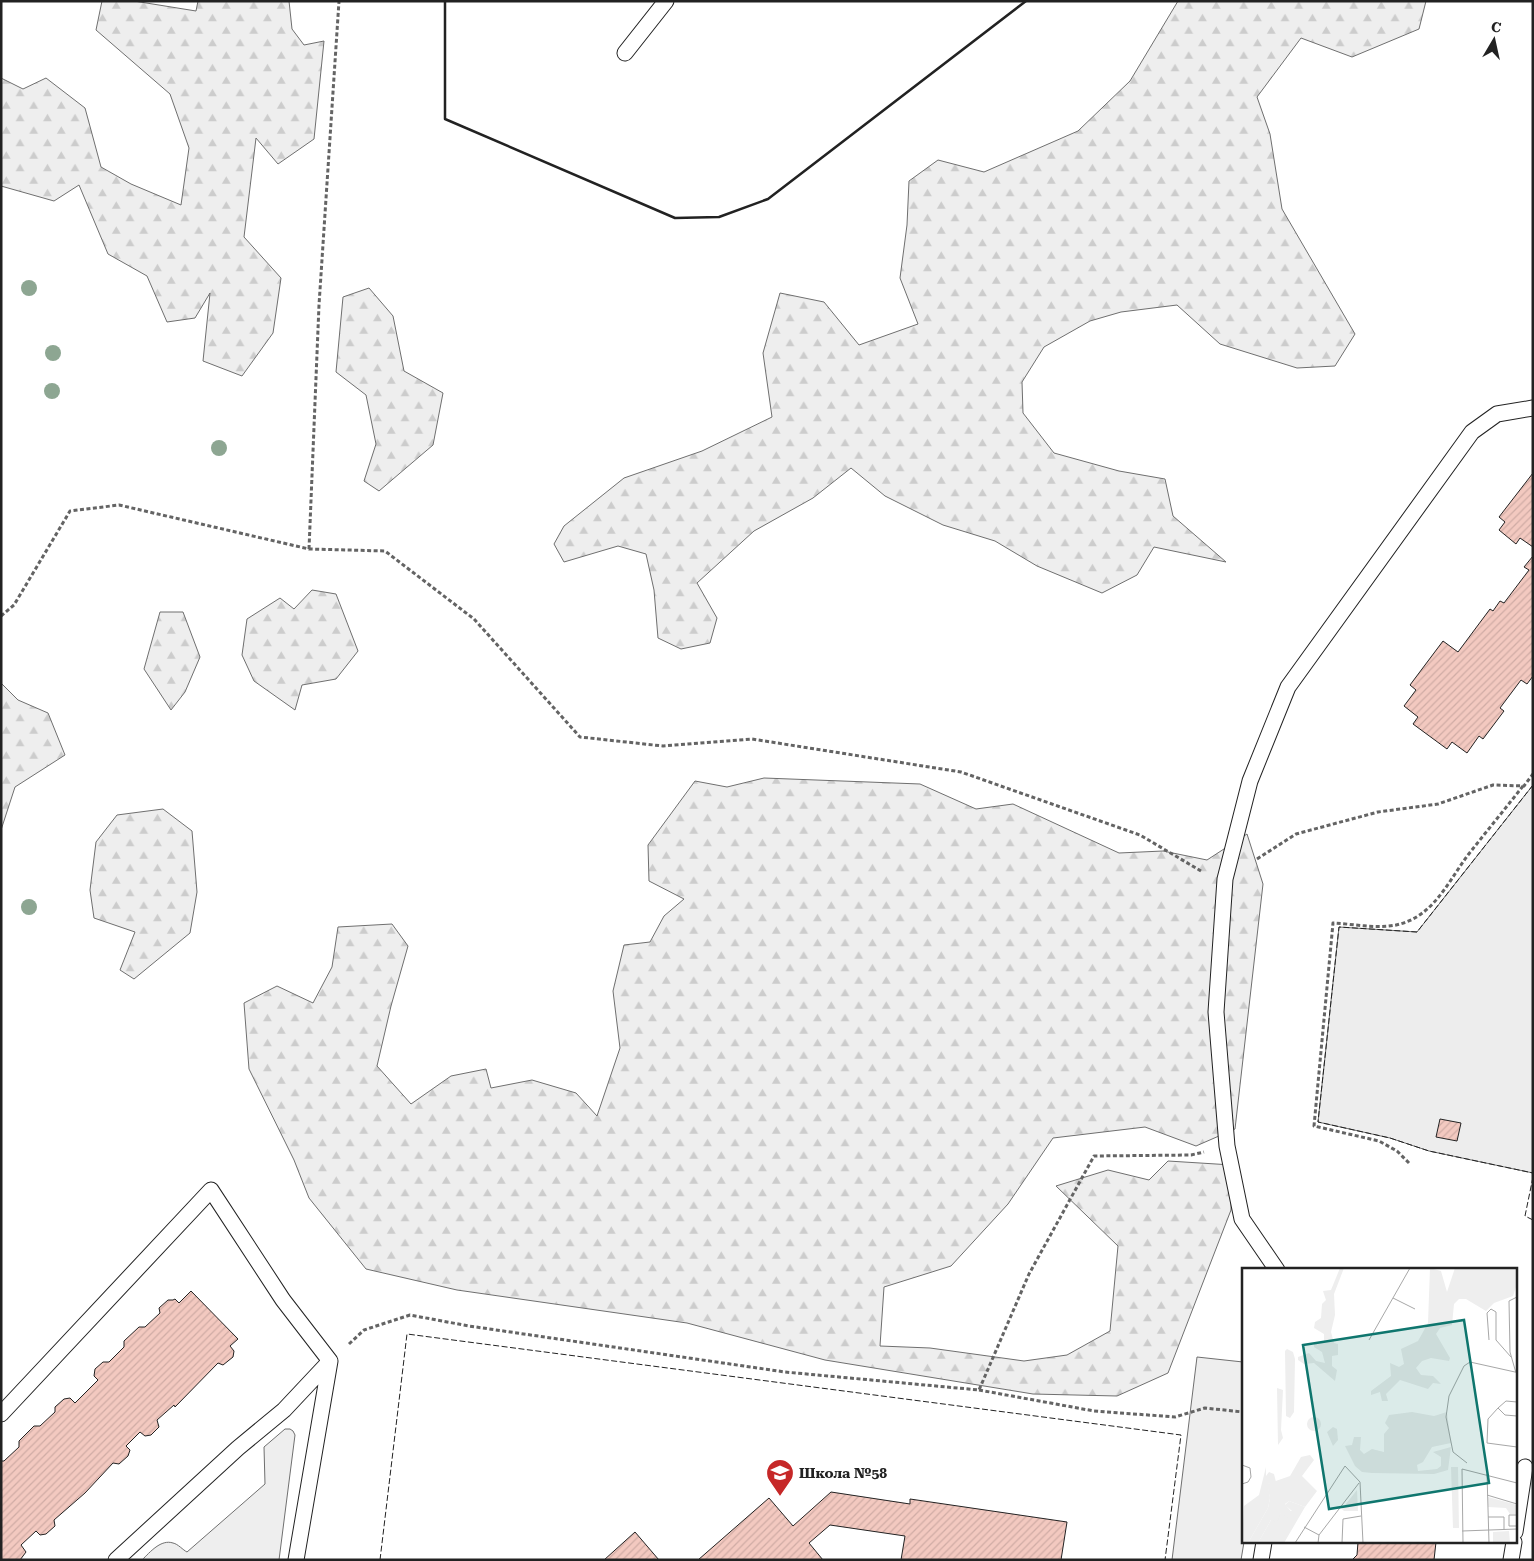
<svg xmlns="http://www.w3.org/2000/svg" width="1534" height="1561" font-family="'Roboto Serif',serif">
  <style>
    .forest { fill: url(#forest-firs); stroke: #6f6f6f }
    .park { fill: #eee; stroke: #6f6f6f }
    .parking { fill: #ededed; stroke: #6f6f6f }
    .building { fill: url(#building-hatch); stroke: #222 }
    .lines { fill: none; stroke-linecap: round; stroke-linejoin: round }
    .lane-casing { stroke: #222; stroke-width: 17 }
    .path { stroke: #646464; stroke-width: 3; stroke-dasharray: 4 2.5; stroke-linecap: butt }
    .lane { stroke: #fff; stroke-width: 15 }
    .fence { stroke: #222; stroke-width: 1; stroke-dasharray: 6 2.5; stroke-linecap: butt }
    .wall { stroke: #222; stroke-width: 2.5 }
    .tree { fill: #8da692 }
    .labels { text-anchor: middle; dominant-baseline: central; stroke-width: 4; stroke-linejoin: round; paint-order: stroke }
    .poi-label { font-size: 14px; font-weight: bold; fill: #222; stroke: #fff; text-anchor: start }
    .inset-road { fill: none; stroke: #a7a7a7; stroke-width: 1 }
    .view { fill: #0f766e; fill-opacity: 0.15; stroke: #0f766e; stroke-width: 2.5 }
    .inset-edge { fill: none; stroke: #222; stroke-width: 2.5 }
  </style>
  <defs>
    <pattern id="forest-firs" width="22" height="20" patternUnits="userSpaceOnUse" patternTransform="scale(1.25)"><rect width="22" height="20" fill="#eee"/><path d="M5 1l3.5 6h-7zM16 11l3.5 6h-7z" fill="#ccc"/></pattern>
    <pattern id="building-hatch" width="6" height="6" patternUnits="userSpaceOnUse" patternTransform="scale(1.25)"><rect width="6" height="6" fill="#f3c9c0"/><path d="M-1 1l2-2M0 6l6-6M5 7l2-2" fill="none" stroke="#d0aca5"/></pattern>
  </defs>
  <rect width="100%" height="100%" fill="#fff"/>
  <!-- forest -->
  <path class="forest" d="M102,1h32l62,10 2,-10h91l3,28 12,16 20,-4 -10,98 -36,25 -22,-26 -12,99 37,41 -8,55 -31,43 -39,-15 7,-68 -15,25 -28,4 -20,-46 -39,-22 -29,-69 -25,16 -53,-15v-108l22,11 23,-11 39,30 16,59 30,17 50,21 8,-57 -19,-54 -74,-64z
    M1178,1h248l-7,28 -67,28 -51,-19 -44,59 13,37 12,75 73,125 -20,32 -38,2 -77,-24 -43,-39 -56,7 -31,9 -46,26 -22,35 1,31 31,40 65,18 46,8 8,37 53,46 -72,-15 -17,28 -35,18 -65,-27 -42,-25 -52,-16 -58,-29 -34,-28 -38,30 -59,33 -57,52 20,35 -7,25 -29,6 -23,-11 -4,-48 -8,-36 -28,-8 -54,16 -10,-18 10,-18 60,-48 78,-27 70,-34 -9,-64 17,-60 44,9 35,43 59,-21 -18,-46 7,-53 2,-44 29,-21 46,12 94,-41 52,-50z
    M369,288l24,28 11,55 39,22 -10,52 -54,46 -15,-10 12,-37 -10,-49 -30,-23 7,-75z
    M312,590l24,4 22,57 -22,28 -34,6 -7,25 -41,-29 -12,-26 5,-36 33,-21 14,11z
    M160,612h23l17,45 -15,35 -14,18 -27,-41z
    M1,683l17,17 30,13 17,42 -50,32 -14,43z
    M764,778l156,6 56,25 37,-5 106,49 44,-2 44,9 40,-26 16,50 -28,245 -39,17 -51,-19 -92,11 -45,66 -57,62 -67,21 -4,59 50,2 94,13 43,-6 43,-24 8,-85 -62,-60 52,-16 41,10 19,-19 64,4 -1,45 -63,163 -51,23 -84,-2 -208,-34 -138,-37 -230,-33 -91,-21 -57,-71 -15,-38 -45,-91 -5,-66 33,-17 36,17 19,-36 6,-40 54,-3 16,22 -17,60 -14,60 34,38 40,-28 35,-7 5,19 41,-8 44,13 21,23 23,-68 -7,-57 11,-46 26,-3 14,-26 20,-17 -35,-18 -1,-36 47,-64 32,6z
    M163,809l29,22 5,61 -7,41 -56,46 -14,-9 15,-38 -41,-14 -4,-28 6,-48 21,-27z"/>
  <!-- park -->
  <path class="park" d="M1197,1357l46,5 1,180 -3,18h-69z
    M285,1429h5l3,2 2,4 -16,125h-137c8,-8 19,-21 31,-17 5,1 10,7 14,9l78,-68 -1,-37z"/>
  <!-- parking -->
  <path class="parking" d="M1533,785v388l-104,-22 -39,-13 -72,-16 21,-195 78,5z"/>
  <!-- building -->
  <path class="building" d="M1533,473v74l-13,-9 -4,6 -17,-14 6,-8 -6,-5z
    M1533,556v120l-6,8 -6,-4 -21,28 4,3 -21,28 -4,-3 -12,17 -15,-11 -5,7 -34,-25 5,-7 -14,-11 12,-16 -6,-5 33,-44 15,11 32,-43 3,2 7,-10 4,2 25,-33 -5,-3z
    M1440,1119l21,4 -4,18 -21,-4z
    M191,1291l47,48 -8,7 4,5 -1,6 -10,8 -5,-2 -43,44 -1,-2 -17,15 2,7 -8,8 -6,1 -5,-4 -14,14 4,4 -2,6 -9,8 -6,-1 -28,30 -31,27 1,6 -9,8 -6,1 -4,-4 -15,14 5,7 -6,8h-19v-99h3l15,-14v-6l15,-15h6l15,-14v-5l9,-8 6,-1 5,5 23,-23 -4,-4 1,-7 8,-7h6l15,-15v-6l15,-14h6l15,-14 -1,-5 9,-8h5l2,-1 4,4z
    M831,1492l79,12v-5l157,23 -6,38h-160l4,-24 -75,-11 -21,18 14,17h-125l71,-62 24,28z
    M635,1532l24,28h-55z
    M1358,1542h78l-2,18h-82l5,-5z"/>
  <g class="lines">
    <defs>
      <path id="lane" d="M625,53l41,-52
        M1277,1270l-35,-51 -15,-73 -11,-134 9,-133 25,-98 38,-94 184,-255 25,-18 36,-6
        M1,1414l210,-224 72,110 47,61 -34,199
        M1515,1532l10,-65
        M116,1560l122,-112 46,-38 46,-49
        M1261,1560l3,-18
        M1511,1560l3,-18"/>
    </defs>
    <!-- lane casing -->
    <use href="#lane" class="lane-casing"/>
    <!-- path -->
    <path class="path" d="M309,549l10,-244 20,-304
      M1,616l13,-11 56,-94 49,-6 190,44 76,2 89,68 106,118 83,9 89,-7 209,33 179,63 61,36
      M1257,859l39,-25 82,-22 60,-8 55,-19 31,1 9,-12
      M1409,1163l-12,-12 -18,-10 -65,-15 19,-203c23,1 51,8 73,-1 30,-11 44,-43 62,-67 18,-23 37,-46 55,-69
      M349,1344l15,-14 46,-15 59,11 316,46 194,18 50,-116 65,-118 97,-1 13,-3
      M979,1390l115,21 81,6 30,-9 38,4"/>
    <!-- lane -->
    <use href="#lane" class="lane"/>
    <!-- fence -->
    <path class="fence" d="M1533,785l-116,147 -78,-5 -21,195 72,16 39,13 104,22
      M1533,1177l-8,39 8,4
      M380,1560l27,-226 774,101 -16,125"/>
    <!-- wall -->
    <path class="wall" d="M445,1v118l230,99 44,-1 49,-18 258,-198"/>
  </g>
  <!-- trees -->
  <g class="tree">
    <circle cx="29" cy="288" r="8"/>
    <circle cx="53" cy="353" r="8"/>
    <circle cx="52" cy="391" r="8"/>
    <circle cx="219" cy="448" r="8"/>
    <circle cx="29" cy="907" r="8"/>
  </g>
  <!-- icons -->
  <defs>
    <symbol id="school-pin" viewBox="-11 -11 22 30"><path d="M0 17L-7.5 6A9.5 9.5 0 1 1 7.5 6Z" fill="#c62828" stroke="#fff"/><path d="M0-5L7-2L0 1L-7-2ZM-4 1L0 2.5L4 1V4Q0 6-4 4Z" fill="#fff"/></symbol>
  </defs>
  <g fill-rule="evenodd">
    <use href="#school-pin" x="764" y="1457" width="32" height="43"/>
  </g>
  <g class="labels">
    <!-- poi labels -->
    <g class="poi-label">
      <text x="799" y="1473">Школа №58</text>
    </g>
  </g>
  <!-- overview -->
  <g transform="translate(1242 1268)">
    <rect width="275" height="275" fill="#fff"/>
    <path d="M24,199v9l3,-4 5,2 2,8 -8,2 2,14 -2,10 -20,35h-6l2,-37 15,-11zM47,233l16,6 -21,36h-26l13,-23 11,-8 10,-1 -7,-6zM251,264l16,-1 1,12h-17z" fill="#eee"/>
    <path d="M98,0h4l-10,26 1,21 -4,17 3,11 4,1v11l-6,1v10l5,4 -2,11 -21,-18 -10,1 -6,-4v-3l11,-4 7,8 9,2 -3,-11 -8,-5v-4h10v-9l-10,-6 1,-6 6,-4 1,-14 4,-4 -3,-9 8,-1zM188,0l11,3 6,21 8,-24h62v16l-4,12 -19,7 -8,8 -20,-12h-7l-5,5 -2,21 -12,3 -4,6 14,24 -1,3 -18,-3 -9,3 -6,7 5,7 12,1 8,8 -8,-1 -5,6 -28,-9 -14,14 2,7h-6l-2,-9 -9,3v-4l20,-15 -1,-13 9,4 5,-3 -3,-15 17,-8 10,-18zM45,81l6,3 2,7 -1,53 -4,6 -4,-2 -1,-65zM35,120l6,2 -2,40 2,8 -5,7zM170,144l22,4 13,-4 4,31 -19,4 -9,15 -6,3 1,6 19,-2 4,-3v-9l-8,-5 18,-5 -3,23 -14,4 -62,-1 -10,-1 -7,-6 -10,-20 7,-1 2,-8h7l-1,13 4,4 8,-5 12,3v-18l5,-6 -4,-5 4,-8zM65 156a7 7 0 1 1 14 0a7 7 0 1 1-14 0ZM91,159l4,2 1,11 -5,6 -6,-14zM68,187l4,5 -12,16 15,15 -12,16 -16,-6 -4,3 9,11 -4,4 -9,-6 -4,9 -6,-2 -13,23h-10l20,-35 2,-10 -3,-14 23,-8 11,-19z" fill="#eee"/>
    <path d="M209,199h7l1,61h-6zM115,222l1,21h-14l-2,-2zM246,229l29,8v9h-7l-4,-6 -18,-1z" fill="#eee"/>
    <path class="inset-road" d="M151,30l22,11M127,72l41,-72M247,72l-2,-27 4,-4 5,3v28l15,17M274,105l-6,-21 -1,-51 8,-4M275,134l-11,-1 -8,7 7,7 12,1M256,140l-10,11 -1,24 30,4M225,195l-14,-11 -7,-35 3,-21 15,-30 6,-4 45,10M0,197l8,3 1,9 -3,5 -6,2M245,206l2,69M245,227l30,9M275,247h-8v11h8M246,249h16v13M62,259l15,8M220,263l55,-2M53,275l50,-77 15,16 3,61M76,275l1,-8 40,-52M100,275l1,-24 18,-3M221,275l-1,-74 55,14"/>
    <path class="view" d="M222,52l25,163 -160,26 -26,-164z"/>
    <rect width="275" height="275" class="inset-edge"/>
  </g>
  <!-- border -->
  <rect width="1534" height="1561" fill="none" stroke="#222222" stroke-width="5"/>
  <!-- north arrow -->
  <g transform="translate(1494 40) rotate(9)" stroke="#ffffff" stroke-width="4" paint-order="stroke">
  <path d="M0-4L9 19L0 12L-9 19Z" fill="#222222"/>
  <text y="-8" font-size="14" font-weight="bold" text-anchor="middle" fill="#222222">С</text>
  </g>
</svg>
